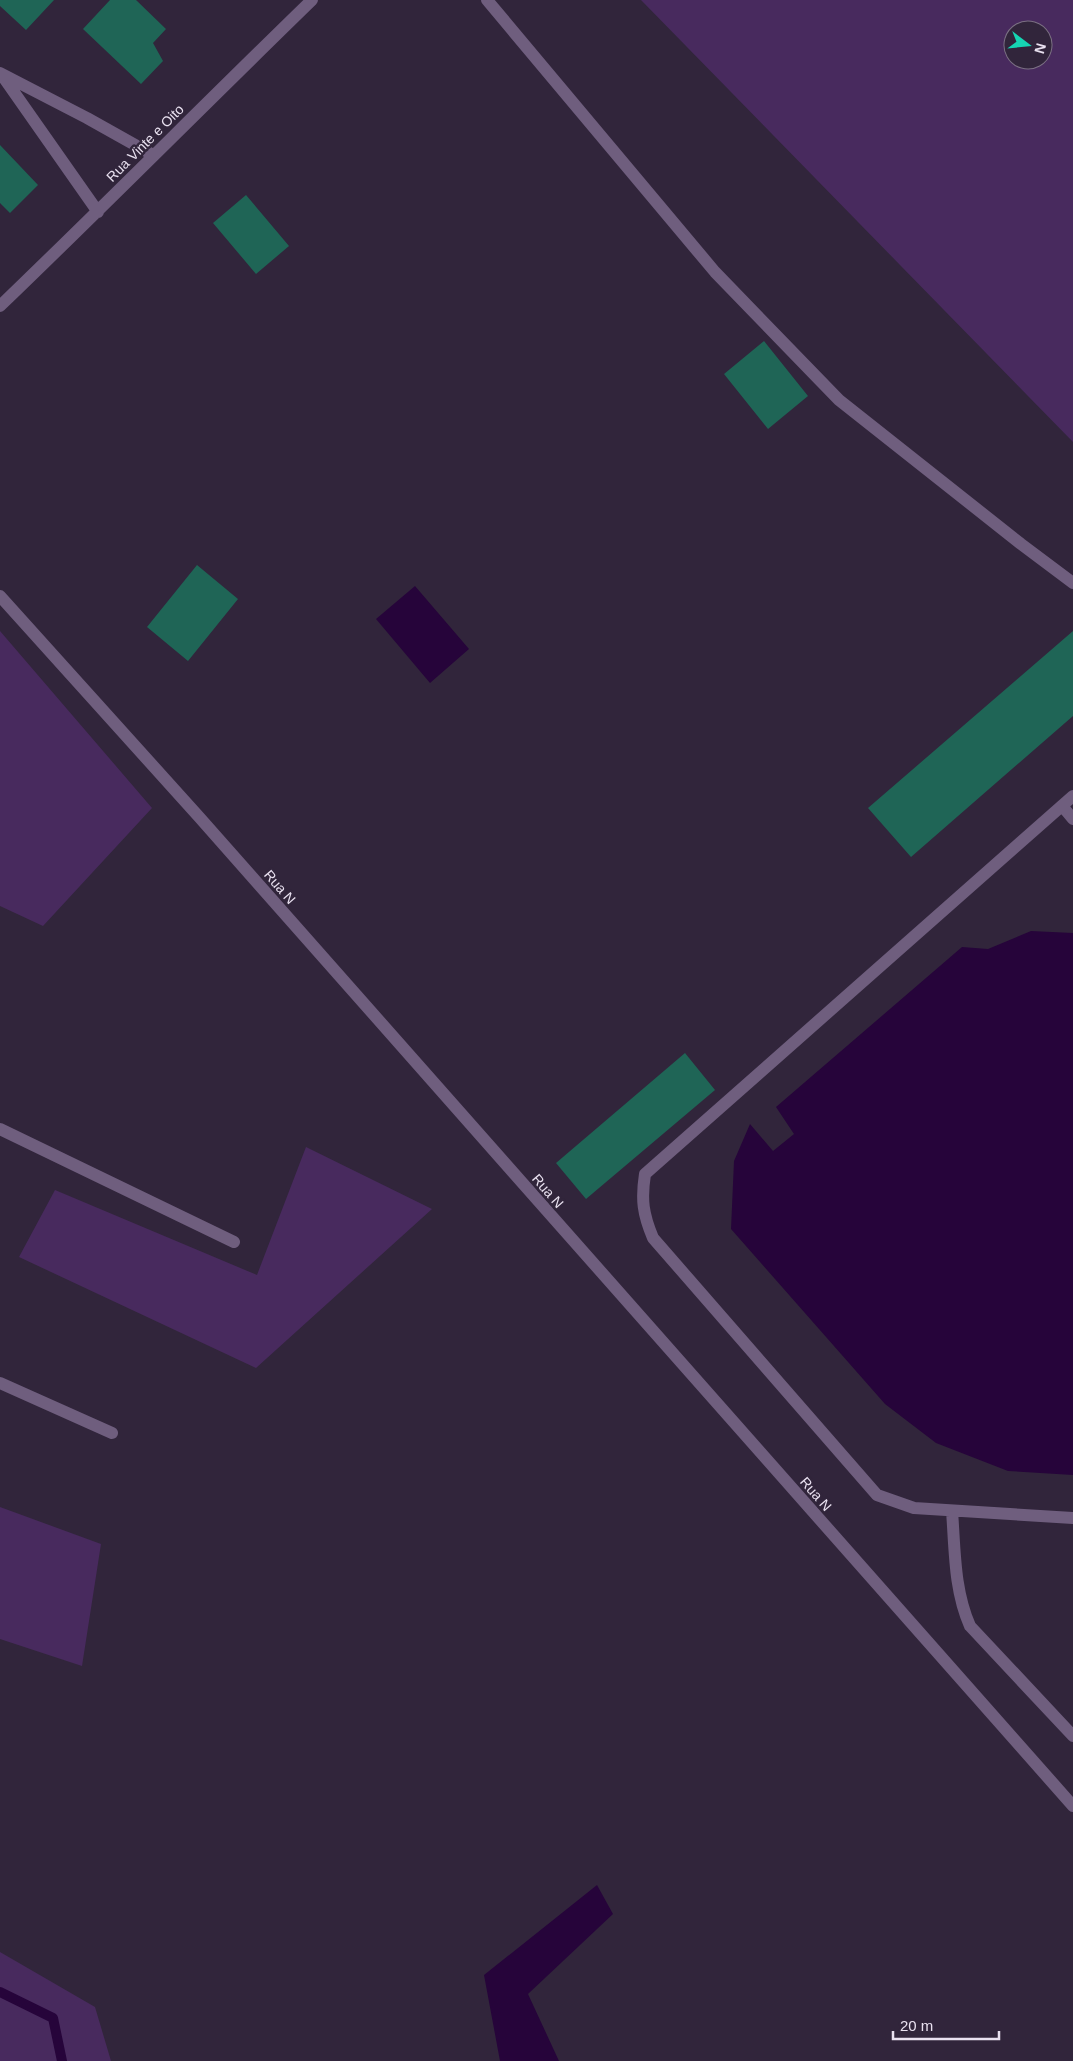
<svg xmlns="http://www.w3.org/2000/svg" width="1073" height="2061" font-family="Helvetica,sans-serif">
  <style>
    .green { fill: #482a5e; fill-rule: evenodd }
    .water { fill: #26043a }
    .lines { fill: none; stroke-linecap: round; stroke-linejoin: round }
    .stream { stroke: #26043a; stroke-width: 10 }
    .building { fill: #1f6556 }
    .minor { stroke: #6f5e7e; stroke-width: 12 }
    .labels { text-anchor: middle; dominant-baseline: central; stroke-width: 5; stroke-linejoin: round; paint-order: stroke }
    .street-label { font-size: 14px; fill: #e9e1f0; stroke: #31253b }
  </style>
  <rect width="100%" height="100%" fill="#31253b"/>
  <!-- green -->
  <path class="green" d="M641,0h432v442zM1013,30h30v30h-30z
    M0,631l152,177 -109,118 -43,-20z
    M306,1147l126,62 -176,159 -237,-111 36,-67 202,85z
    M0,1507l101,37 -19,122 -82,-27z
    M0,1952l95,55 16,54h-111z"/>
  <!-- water -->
  <path class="water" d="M415,586l54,63 -39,34 -54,-64z
    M1031,931l42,2v542l-65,-4 -72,-28 -51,-39 -154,-175 3,-68 16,-37 23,27 21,-17 -18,-27 186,-160 26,2z
    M597,1885l16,29 -85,80 31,67h-59l-16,-86z"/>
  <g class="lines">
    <!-- stream -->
    <path class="stream" d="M0,1992l53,26 9,43"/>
  </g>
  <!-- building -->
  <path class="building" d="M0,0h54l-28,30 -26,-24z
    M110,0h26l30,29 -13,14 10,18 -22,23 -58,-55z
    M0,145l38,40 -28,28 -10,-10z
    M246,195l43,51 -33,28 -43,-51z
    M764,341l44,55 -40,33 -44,-55z
    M197,565l41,34 -50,62 -41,-34z
    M1073,631v85l-162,141 -43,-49z
    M685,1053l30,37 -129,109 -30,-36z"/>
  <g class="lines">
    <!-- minor -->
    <path class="minor" d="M487,0l228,272 124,128 182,144 52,39
      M0,73l87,45 66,37
      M4,78l94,134
      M0,306c105,-101 207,-204 312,-306
      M0,596l200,222 873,988
      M1073,796l-428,378c-4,26 -2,40 8,64l224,257 37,13 159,10
      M1063,807l10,12
      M0,1129l234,113
      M0,1383l112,50
      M952,1511c3,39 2,79 18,115l103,110"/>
  </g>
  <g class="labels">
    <!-- street labels -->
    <g class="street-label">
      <text transform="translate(145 143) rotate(-45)">Rua Vinte e Oito</text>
      <text transform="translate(280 887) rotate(49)">Rua N</text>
      <text transform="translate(548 1191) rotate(49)">Rua N</text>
      <text transform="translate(816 1494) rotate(49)">Rua N</text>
    </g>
  </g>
  <!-- north arrow -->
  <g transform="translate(1028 45) rotate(106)"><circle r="24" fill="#31253b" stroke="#7b7083"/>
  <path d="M0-4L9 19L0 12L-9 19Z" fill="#15d5b3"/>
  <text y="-8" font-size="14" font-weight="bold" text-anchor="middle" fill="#e9e1f0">N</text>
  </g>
  <!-- scale -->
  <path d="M893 2031v8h106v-8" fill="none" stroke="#e9e1f0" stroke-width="2.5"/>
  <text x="900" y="2031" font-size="15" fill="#e9e1f0" stroke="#31253b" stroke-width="4" paint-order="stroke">20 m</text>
</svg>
